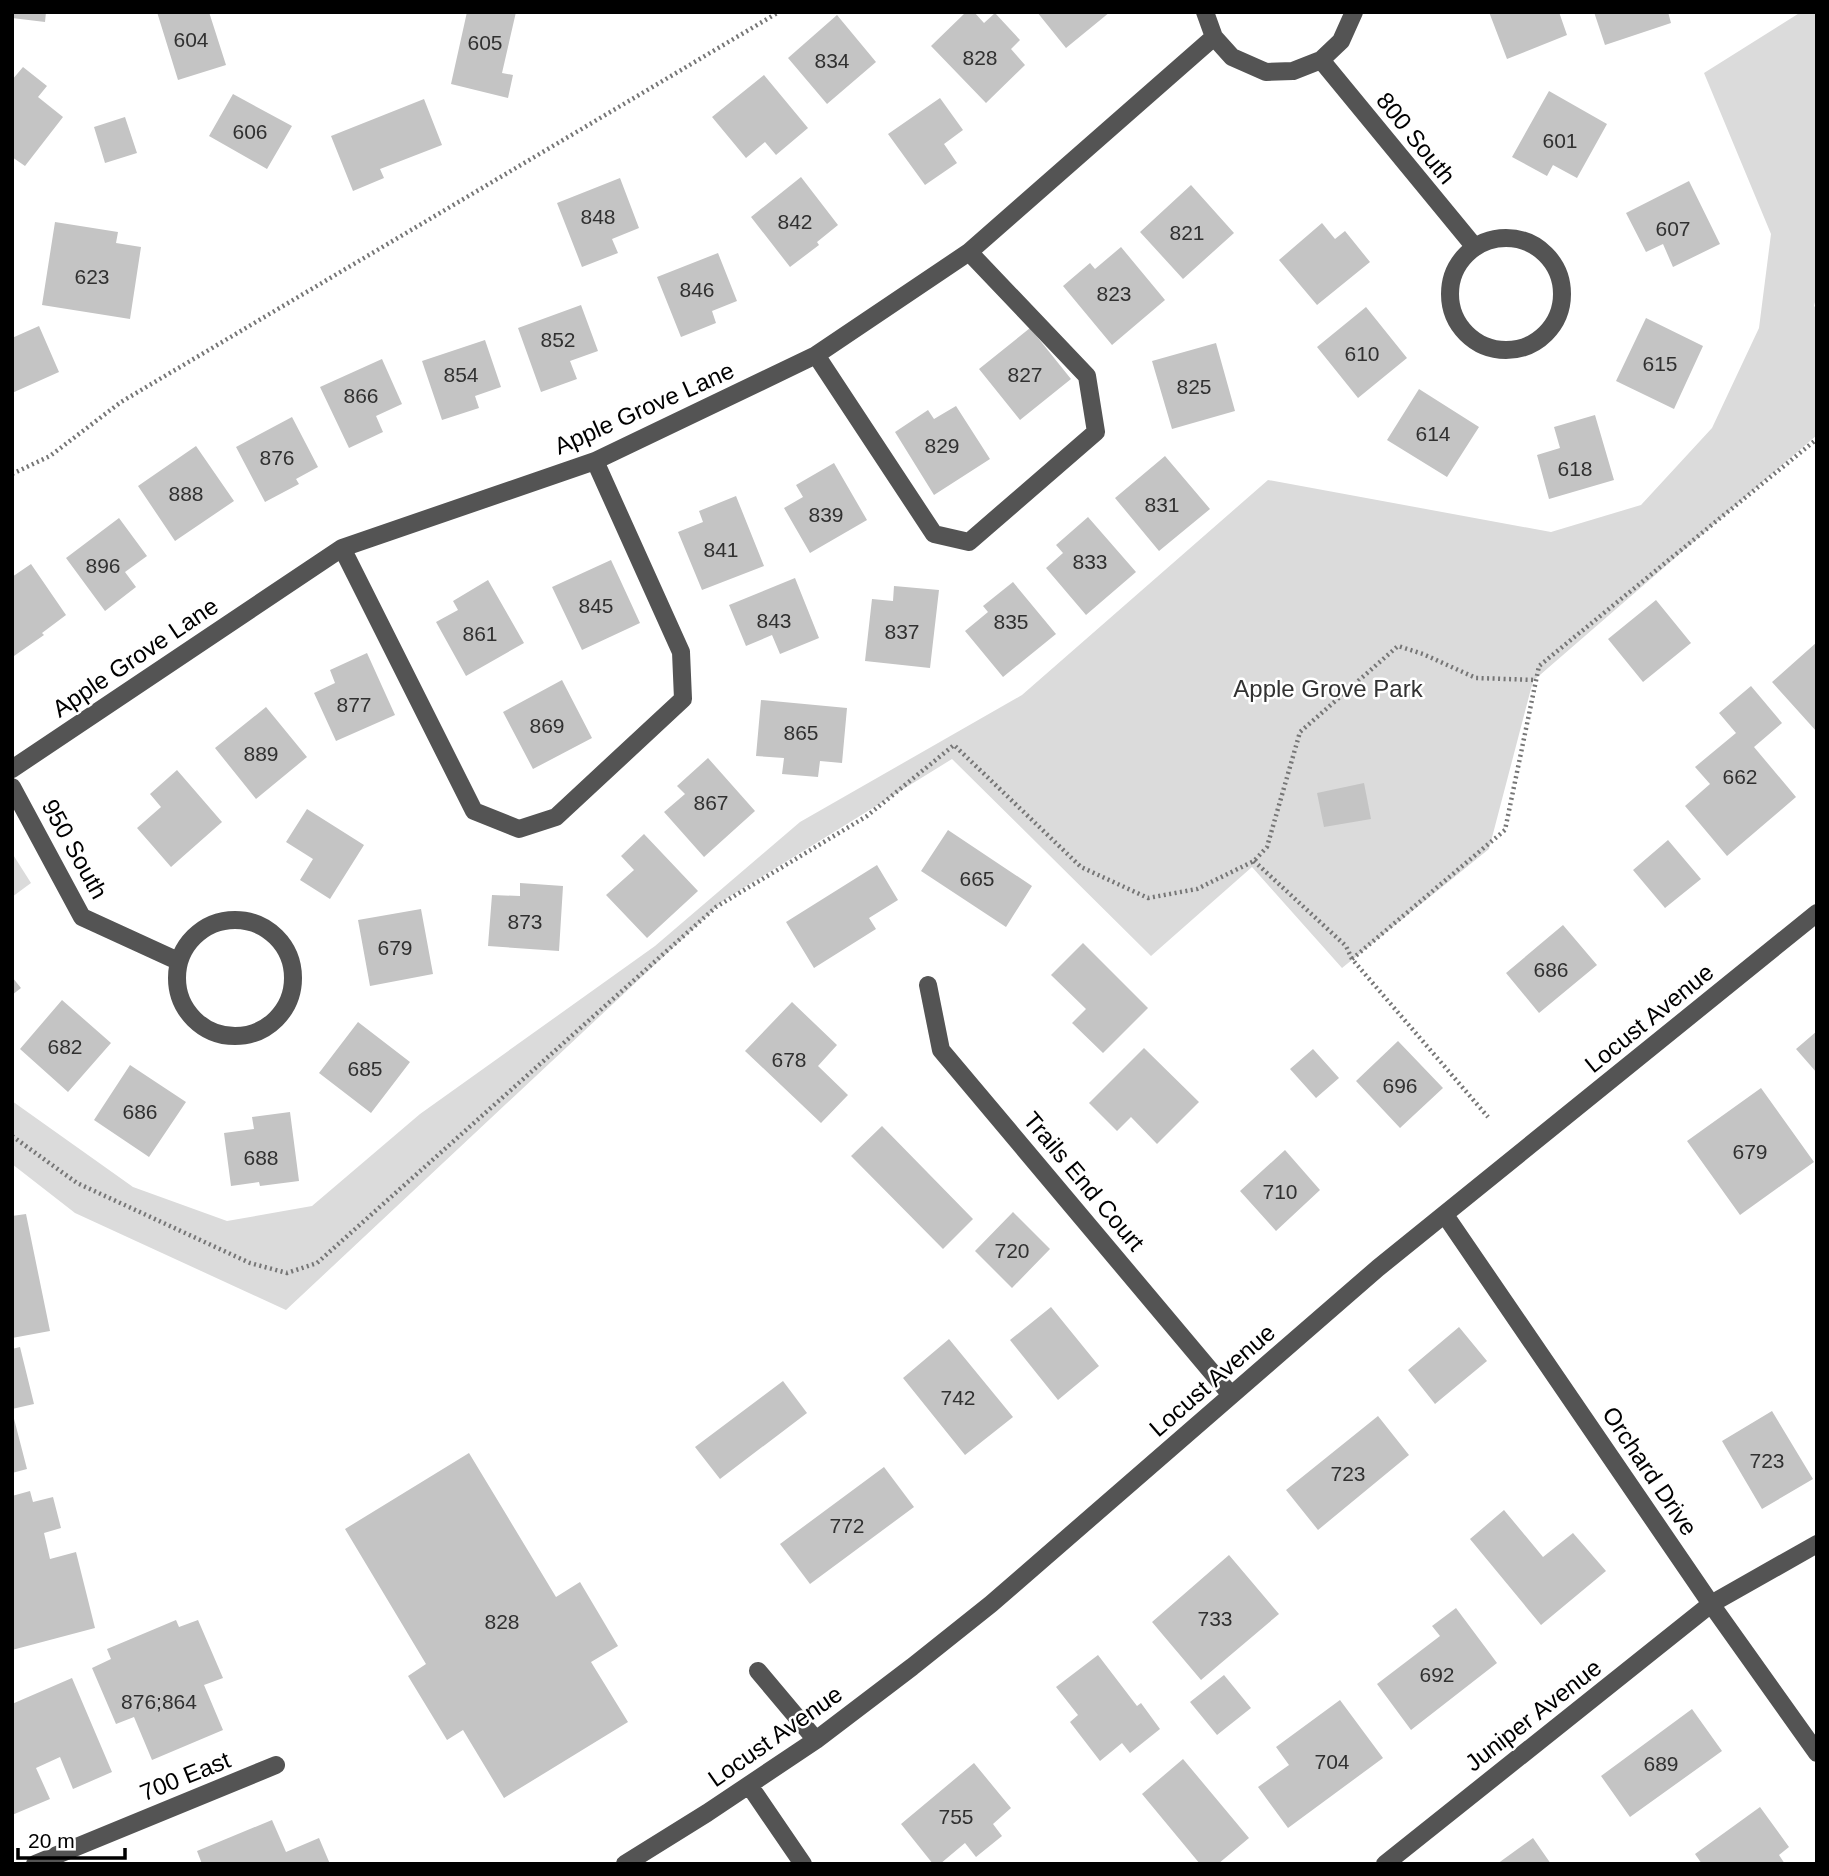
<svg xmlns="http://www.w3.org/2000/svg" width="1829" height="1876" font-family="Arial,sans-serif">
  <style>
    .green { fill: #dbdbdb }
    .building { fill: #c4c4c4 }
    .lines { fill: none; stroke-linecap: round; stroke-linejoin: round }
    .path { stroke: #767676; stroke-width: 4.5; stroke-dasharray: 2 3.5; stroke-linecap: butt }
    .minor { stroke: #545454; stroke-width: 18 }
    .labels { text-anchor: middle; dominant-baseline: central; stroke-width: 5; stroke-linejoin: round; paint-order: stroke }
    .number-label { font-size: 21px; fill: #313131 }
    .street-label { font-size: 24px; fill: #000; stroke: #fff }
    .park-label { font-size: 24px; fill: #323232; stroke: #fff }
  </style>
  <rect width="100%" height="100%" fill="#fff"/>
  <!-- green -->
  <path class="green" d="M1801,12h16v282l-3,12 3,3v126l-284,246 -44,168 -147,119 -90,-101 -101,89 -199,-197 -228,141 -438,410 -211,-97 -63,-49v-63l121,86 94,34 85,-15 108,-92 235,-168 145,-124 222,-127 246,-215 283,52 90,-27 71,-77 47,-100 12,-94 -67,-161z
    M12,853l19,30 -19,14z"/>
  <!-- building -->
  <path class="building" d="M12,12h34l-1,10 -33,-4z
    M157,12h52l17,53 -48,15z
    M467,12h49l-14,61 11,2 -5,23 -57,-14z
    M966,12h8l10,11 11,-10 25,27 -9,9 14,16 -39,38 -55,-57z
    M1037,12h73l-44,36z
    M1489,12h70l8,23 -60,24z
    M1594,12h74l3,11 -66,22z
    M837,15l39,47 -49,42 -39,-46z
    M23,67l24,19 -9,11 25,20 -38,49 -13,-9v-77z
    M764,75l44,53 -32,27 -11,-13 -19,16 -34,-41z
    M1549,91l58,33 -30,54 -24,-13 -6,11 -35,-19z
    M233,94l59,32 -25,43 -58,-33z
    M940,98l23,32 -19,14 13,19 -32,22 -37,-51z
    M424,99l18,46 -62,24 4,9 -31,13 -22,-55z
    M125,117l12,36 -32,10 -11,-36z
    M801,177l37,48 -21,17 2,3 -29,22 -39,-50z
    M620,178l19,50 -27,11 6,14 -36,14 -25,-64z
    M1689,181l31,63 -47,23 -10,-23 -17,8 -20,-39z
    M1191,185l43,48 -51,46 -43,-47z
    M55,222l63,10 -2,11 25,4 -11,72 -88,-14z
    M1322,223l13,16 10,-8 25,31 -53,43 -38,-45z
    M1121,247l44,53 -53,45 -49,-59 27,-23 5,6z
    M718,253l19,48 -25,10 4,12 -35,14 -24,-60z
    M581,305l17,46 -28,10 7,18 -36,13 -23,-64z
    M1366,307l41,51 -49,40 -41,-51z
    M1646,318l57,28 -29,63 -58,-28z
    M39,326l20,46 -47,21v-55z
    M1030,328l41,51 -51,41 -41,-51z
    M485,340l16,47 -26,9 4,12 -37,12 -20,-59z
    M1216,343l19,68 -63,18 -20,-68z
    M382,359l20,45 -26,12 7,16 -34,16 -29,-61z
    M1419,389l60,38 -32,50 -60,-37z
    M956,406l34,53 -56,36 -39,-63 33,-22 6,9z
    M1595,415l19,65 -65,19 -12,-44 23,-7 -6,-21z
    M292,417l26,50 -22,12 3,5 -34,18 -29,-55z
    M196,446l38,55 -59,40 -37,-55z
    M1165,456l45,53 -51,42 -44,-53z
    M834,463l33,57 -57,33 -26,-45 19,-11 -7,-12z
    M736,496l28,70 -62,24 -24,-58 25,-10 -4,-11z
    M1088,517l48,55 -50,43 -40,-47 17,-15 -7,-8z
    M119,518l28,38 -22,16 11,15 -31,24 -39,-53z
    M611,560l29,63 -58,27 -30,-63z
    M31,564l35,51 -24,18 2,2 -30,21 -2,-2v-77z
    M795,578l24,60 -39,16 -8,-19 -26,11 -17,-41z
    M488,580l36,63 -58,33 -30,-54 22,-12 -5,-9z
    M1013,582l43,52 -53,43 -38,-46 23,-19 -5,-6z
    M894,586l45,4 -9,78 -65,-7 7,-62 21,2z
    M1656,600l35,43 -48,39 -35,-43z
    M1817,642v90l-45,-50z
    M367,653l28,62 -59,26 -22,-48 21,-10 -5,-13z
    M562,680l30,58 -59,31 -30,-57z
    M1751,686l31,37 -28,24 42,50 -69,59 -42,-50 25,-22 -15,-17 41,-34 -17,-20z
    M761,700l86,8 -5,55 -22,-2 -2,16 -36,-3 2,-16 -28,-2z
    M266,707l41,50 -51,42 -41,-51z
    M708,758l47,53 -51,46 -40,-45 21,-18 -8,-8z
    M177,770l45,52 -51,45 -34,-39 24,-21 -11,-13z
    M1364,783l7,36 -47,8 -7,-34z
    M307,809l57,36 -34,54 -30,-19 13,-21 -27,-17z
    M948,830l84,56 -26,41 -85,-56z
    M644,834l54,57 -51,47 -41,-43 28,-25 -13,-14z
    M1668,840l33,39 -36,29 -32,-38z
    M877,865l21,35 -29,18 7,11 -62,39 -28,-46z
    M520,883l43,3 -4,65 -71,-5 4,-51 28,1z
    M421,909l12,65 -63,12 -12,-66z
    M1563,925l34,40 -58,48 -33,-40z
    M1083,943l65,65 -45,45 -31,-30 14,-14 -35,-34z
    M12,977l9,11 -9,7z
    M62,1000l49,43 -43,49 -48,-43z
    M792,1002l45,43 -19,21 30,29 -27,28 -76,-72z
    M358,1022l52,40 -39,51 -52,-40z
    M1817,1031v42l-21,-24z
    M1398,1041l45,47 -43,40 -44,-47z
    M1144,1048l55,54 -42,42 -26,-27 -14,14 -28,-28z
    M1313,1049l26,29 -23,20 -26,-29z
    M130,1065l56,37 -37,55 -55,-37z
    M1761,1088l53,74 -74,53 -53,-74z
    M290,1112l9,69 -39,5 -1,-4 -28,4 -7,-53 30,-4 -2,-12z
    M882,1126l91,93 -30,30 -92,-93z
    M1285,1150l35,40 -44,41 -36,-40z
    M1013,1212l37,37 -38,39 -37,-37z
    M26,1214l24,117 -38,7v-122z
    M1051,1307l48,59 -41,34 -48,-60z
    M1459,1327l28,34 -52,43 -27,-34z
    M949,1339l64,78 -48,38 -62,-77z
    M20,1347l14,57 -22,5v-60z
    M783,1381l24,32 -87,66 -25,-32z
    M12,1411l15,58 -15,4z
    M1772,1411l41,68 -51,30 -40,-68z
    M1378,1416l31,39 -91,75 -32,-40z
    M469,1453l87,144 24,-15 38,64 -27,16 37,60 -124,76 -41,-68 -16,10 -39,-64 18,-12 -81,-135z
    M884,1467l30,40 -104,77 -30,-40z
    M30,1491l3,11 20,-5 8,31 -17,5 6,26 26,-7 19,76 -83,22v-154z
    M1504,1510l39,47 30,-24 33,38 -65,54 -71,-86z
    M1229,1555l50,59 -78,66 -49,-58z
    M1456,1608l41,55 -86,67 -34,-46 63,-48 -8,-10z
    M176,1620l3,7 19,-7 25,58 -19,7 19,45 -71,30 -18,-43 -18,7 -24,-56 19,-9 -4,-10z
    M1098,1655l39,51 4,-3 19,26 -30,24 -8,-10 -22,18 -30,-39 8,-7 -22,-28z
    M1224,1675l27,33 -34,27 -27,-33z
    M72,1678l40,94 -39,17 -13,-32 -24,11 14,31 -38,16v-111z
    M1340,1700l43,58 -95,70 -30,-41 31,-22 -13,-18z
    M1692,1709l30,42 -92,66 -29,-41z
    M1183,1759l66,79 -31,26h-18l-58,-70z
    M974,1763l37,45 -18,16 9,12 -26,21 -11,-14 -25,21h-7l-32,-40z
    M1760,1807l29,40 -10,8 6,9h-83l-7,-10z
    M272,1820l14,32 33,-14 11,26h-128l-5,-13z
    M1533,1838l18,26h-54z"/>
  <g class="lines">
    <!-- path -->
    <path class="path" d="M12,474l38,-18 71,-54 658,-390
      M1254,861l92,85 6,13 136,158
      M1352,959l153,-129 34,-164 278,-227
      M12,1136l65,47 173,80 37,10 30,-10 399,-356 151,-91 87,-71 127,122 67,31 49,-9 57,-28 13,-14 33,-115 98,-86 25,8 53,24 60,2"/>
    <!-- minor -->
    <path class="minor" d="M1205,12l9,25 18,20 34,15 27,-1 28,-11 20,-19 13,-29
      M1321,60l153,186
      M1450 294a56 56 0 1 1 112 0a56 56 0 1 1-112 0Z
      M816,355l118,179 35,8 127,-110 -9,-56 -118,-124
      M342,548l132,263 45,18 37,-12 127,-118 -2,-47 -86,-191
      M12,769l330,-221 253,-87 221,-106 153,-103 245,-215
      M12,787l70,130 96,44
      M177 978a58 58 0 1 1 116 0a58 58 0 1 1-116 0Z
      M928,985l13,65 290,345
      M1445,1215l266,389 106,149
      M758,1671l58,69
      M749,1785l54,79
      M35,1864l241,-99
      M625,1864l82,-51 109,-73 96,-73 79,-63 387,-336 439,-355
      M1385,1864l326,-260 106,-60"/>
  </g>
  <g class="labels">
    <!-- number labels -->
    <g class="number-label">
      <text x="191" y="39">604</text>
      <text x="485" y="42">605</text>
      <text x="980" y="57">828</text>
      <text x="832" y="60">834</text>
      <text x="250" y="131">606</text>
      <text x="1560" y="140">601</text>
      <text x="598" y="216">848</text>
      <text x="795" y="221">842</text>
      <text x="1673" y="228">607</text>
      <text x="1187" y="232">821</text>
      <text x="92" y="276">623</text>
      <text x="697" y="289">846</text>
      <text x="1114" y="293">823</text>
      <text x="558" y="339">852</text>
      <text x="1362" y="353">610</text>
      <text x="1660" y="363">615</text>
      <text x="461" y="374">854</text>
      <text x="1025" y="374">827</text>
      <text x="1194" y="386">825</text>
      <text x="361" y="395">866</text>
      <text x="1433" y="433">614</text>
      <text x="942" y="445">829</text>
      <text x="277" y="457">876</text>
      <text x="1575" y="468">618</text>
      <text x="186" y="493">888</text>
      <text x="1162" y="504">831</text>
      <text x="826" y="514">839</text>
      <text x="721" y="549">841</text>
      <text x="1090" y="561">833</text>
      <text x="103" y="565">896</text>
      <text x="596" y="605">845</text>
      <text x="774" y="620">843</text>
      <text x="1011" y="621">835</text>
      <text x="902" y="631">837</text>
      <text x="480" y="633">861</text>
      <text x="354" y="704">877</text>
      <text x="547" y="725">869</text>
      <text x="801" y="732">865</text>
      <text x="261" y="753">889</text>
      <text x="1740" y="776">662</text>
      <text x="711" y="802">867</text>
      <text x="977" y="878">665</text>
      <text x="525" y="921">873</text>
      <text x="395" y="947">679</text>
      <text x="1551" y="969">686</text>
      <text x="65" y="1046">682</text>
      <text x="789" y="1059">678</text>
      <text x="365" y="1068">685</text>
      <text x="1400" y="1085">696</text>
      <text x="140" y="1111">686</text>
      <text x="1750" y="1151">679</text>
      <text x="261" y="1157">688</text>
      <text x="1280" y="1191">710</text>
      <text x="1012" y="1250">720</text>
      <text x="958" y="1397">742</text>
      <text x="1767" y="1460">723</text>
      <text x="1348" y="1473">723</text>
      <text x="847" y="1525">772</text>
      <text x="1215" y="1618">733</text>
      <text x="502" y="1621">828</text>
      <text x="1437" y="1674">692</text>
      <text x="159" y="1701">876;864</text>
      <text x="1332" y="1761">704</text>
      <text x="1661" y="1763">689</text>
      <text x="956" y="1816">755</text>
    </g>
    <!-- street labels -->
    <g class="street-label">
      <text transform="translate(1416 138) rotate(51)">800 South</text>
      <text transform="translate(644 408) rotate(-24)">Apple Grove Lane</text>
      <text transform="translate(135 657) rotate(-34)">Apple Grove Lane</text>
      <text transform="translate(75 849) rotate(61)">950 South</text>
      <text transform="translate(1649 1018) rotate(-39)">Locust Avenue</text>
      <text transform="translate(1084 1181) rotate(50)">Trails End Court</text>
      <text transform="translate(1212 1380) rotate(-41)">Locust Avenue</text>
      <text transform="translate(1650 1471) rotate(56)">Orchard Drive</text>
      <text transform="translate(1533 1715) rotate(-38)">Juniper Avenue</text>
      <text transform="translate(775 1736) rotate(-35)">Locust Avenue</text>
      <text transform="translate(185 1776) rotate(-22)">700 East</text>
    </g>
    <!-- park labels -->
    <g class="park-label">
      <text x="1328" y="688">Apple Grove Park</text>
    </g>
  </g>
  <!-- border -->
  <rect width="1829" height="1876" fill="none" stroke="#000000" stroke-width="28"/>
  <!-- scale -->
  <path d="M18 1848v10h107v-10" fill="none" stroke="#000000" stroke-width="3.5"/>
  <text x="28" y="1848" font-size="21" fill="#000000" stroke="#ffffff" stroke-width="5" paint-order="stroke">20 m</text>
</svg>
